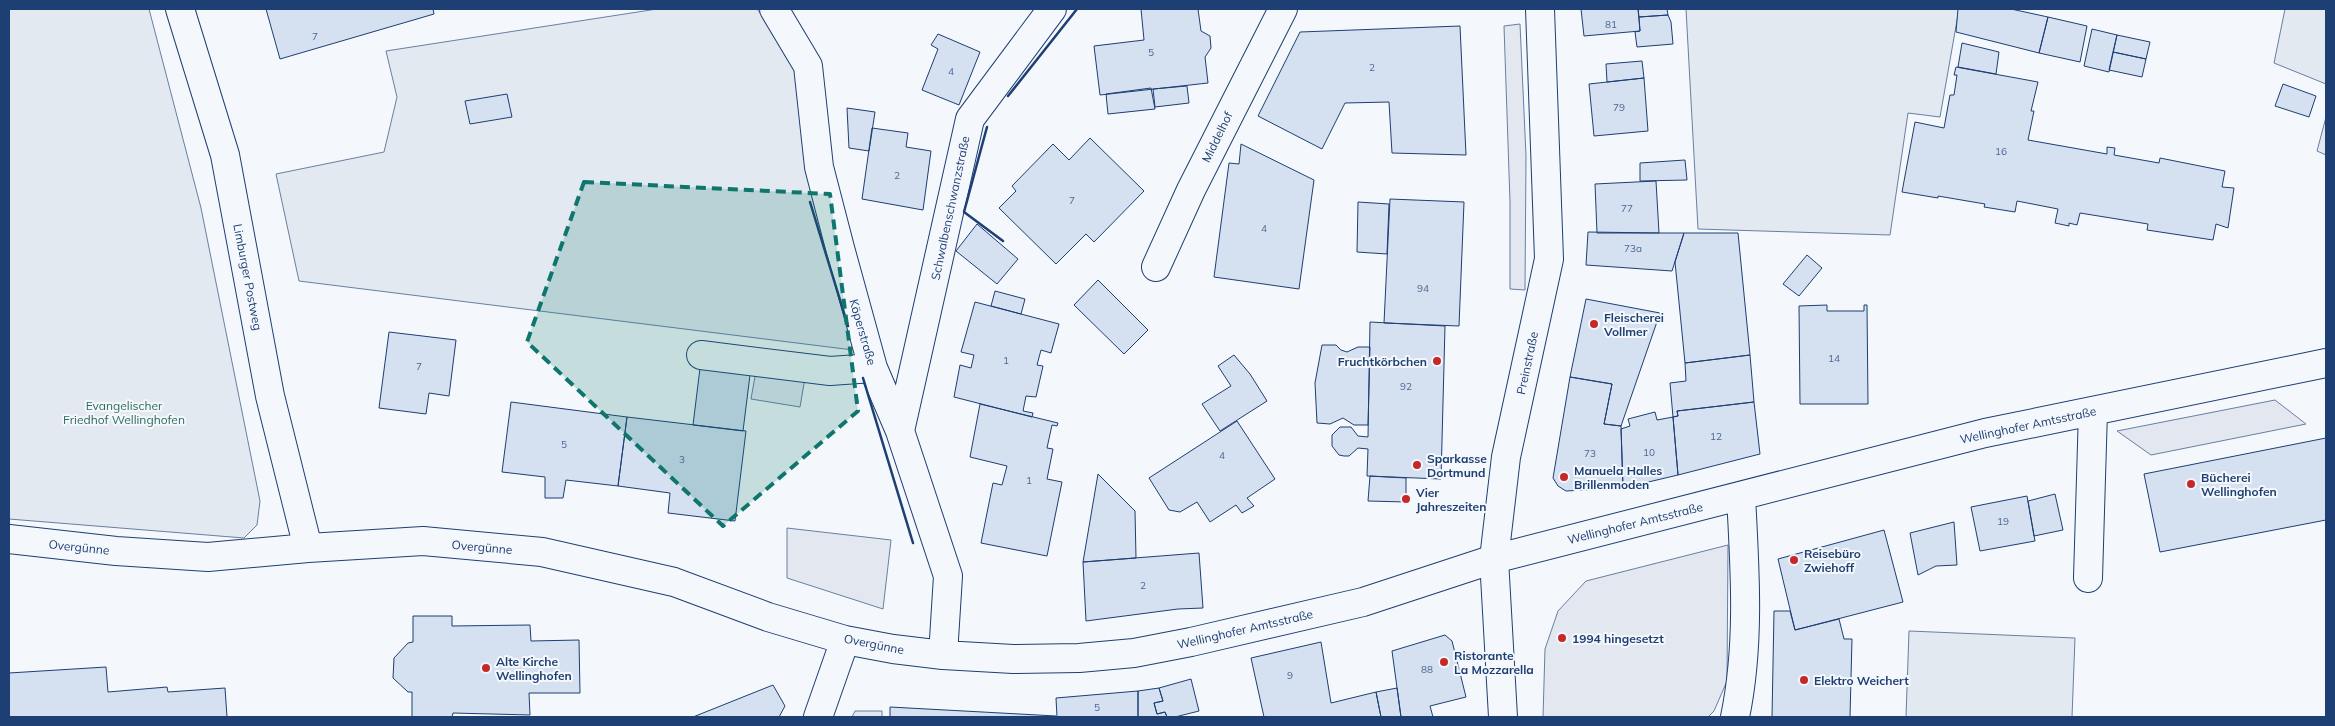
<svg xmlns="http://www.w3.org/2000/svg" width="2335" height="726" font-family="Mulish,sans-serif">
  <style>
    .green { fill: #e3e9f0; stroke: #687fa3 }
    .parking { fill: #e3e8f0; stroke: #687fa3 }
    .building { fill: #d5e0f0; stroke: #1d3f73 }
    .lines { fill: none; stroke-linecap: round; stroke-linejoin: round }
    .minor-casing { stroke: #1d3f73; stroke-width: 30 }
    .minor { stroke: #f4f7fb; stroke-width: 28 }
    .wall { stroke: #1d3f73; stroke-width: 2.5 }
    .marked { fill: #0f766e; fill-opacity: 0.2; stroke: #0f766e; stroke-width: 4; stroke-dasharray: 10 6; stroke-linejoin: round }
    .poi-dot { fill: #c62828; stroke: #f4f7fb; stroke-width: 2 }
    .labels { text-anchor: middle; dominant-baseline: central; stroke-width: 4; stroke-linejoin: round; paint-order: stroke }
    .number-label { font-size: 10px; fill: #4b6792 }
    .street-label { font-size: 12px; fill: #1d3f73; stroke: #f4f7fb }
    .poi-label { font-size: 12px; font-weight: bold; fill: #1d3f73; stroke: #f4f7fb; text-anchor: start }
    .park-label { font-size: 12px; fill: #2c6c60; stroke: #f4f7fb }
  </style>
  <rect width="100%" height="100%" fill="#f4f7fb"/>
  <!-- green -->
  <path class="green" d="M9,9h140l52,199 59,293 -3,24 -13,13 -235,-19z
    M657,9h100l43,57 69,286 -570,-71 -23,-107 108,-22 13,-55 -11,-46z
    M1686,9h273l-19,108 -32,-4 -18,122 -192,-6z
    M2285,9h41v75l-52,-21z
    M2326,117v38l-9,-4z
    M1909,631l166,7 -3,79h-166z"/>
  <!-- parking -->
  <path class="parking" d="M1520,24l6,132 -1,134 -15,-1v-87l-6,-176z
    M757,365l49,7 -6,35 -49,-8z
    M2275,400l31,24 -155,31 -34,-24z
    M787,528l104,12 -8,69 -96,-31z
    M1728,545l-1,136 -13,30 -6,6h-165l2,-68 13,-38 28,-30z
    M855,711h27v6h-30z"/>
  <!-- building -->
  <path class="building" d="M266,9h167l1,5 -154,45z
    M1141,9h57l3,22 9,5 1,12 -6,9 3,26 -108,12 -6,-49 50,-6z
    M1581,9h57l2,22 -56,5z
    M1638,9h29l1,6 -29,2z
    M1958,9h53l37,8 -9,36 -83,-21z
    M1668,15l3,7 2,22 -36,3 -2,-15 5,-1 -1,-14z
    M2048,17l39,9 -7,36 -41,-9z
    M1460,26l6,129 -74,-2 -3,-51 -44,1 -23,46 -64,-33 42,-84z
    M2092,29l25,6 -8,37 -25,-6z
    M938,34l42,18 -21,53 -37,-15 16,-41 -7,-4z
    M2117,35l33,7 -4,17 -33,-7z
    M1962,43l37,9 -3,22 -38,-7z
    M2113,52l33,7 -4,18 -33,-7z
    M1642,61l2,17 -37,4 -1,-18z
    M1956,67l82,15 -7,29h3l-6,29 79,14v-7l8,1 -1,7 45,8 1,-5 65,13 -3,16 12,1 -6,40 -12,-4 -3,16 -66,-10 1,-6 -68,-11 -3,12 -8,-2v3l-14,-3 3,-14 -41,-8 -2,11 -31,-5 1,-3 -47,-8v2l-36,-6 13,-70 29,6 6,-33h4l3,-20h-3z
    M1644,78l4,53 -54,5 -5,-52z
    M2283,84l33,12 -7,21 -34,-11z
    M1187,86l2,17 -34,4 -2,-18z
    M1151,88l4,21 -47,5 -2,-20z
    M507,94l5,23 -42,7 -5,-23z
    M847,108l28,4 -6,39 -20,-3z
    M872,128l36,5 -2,14 25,4 -8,59 -61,-11z
    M1090,138l54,53 -50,51 -8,-8 -30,30 -57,-56 17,-17 -4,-5 41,-42 16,16z
    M1241,144l73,36 -15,109 -85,-12 15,-114 10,1z
    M1685,160l2,20 -47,1v-18z
    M1656,181l3,52h-62l-2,-49z
    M1390,199l74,3 -5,124 -75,-3z
    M1358,202l31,2 -2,50 -30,-2z
    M977,224l41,35 -21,25 -41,-33z
    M1588,232l71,1h25l-12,38 -86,-6z
    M1684,233h54l12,122 -65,8 -10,-101z
    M1807,255l15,13 -23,28 -16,-12z
    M1098,280l50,50 -24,24 -50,-49z
    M995,291l30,8 -4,15 -30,-8z
    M1586,299l74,14 -39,113 -17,-2 8,-40 -42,-7z
    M975,302l84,22 -8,29 -10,-3 -4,15 6,1 -7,31 -10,-1 -3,15 10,2 -1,4 -78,-20 6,-32 11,3 3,-13 -13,-3z
    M1827,305v6h37v-6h3l1,99h-68l-1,-98z
    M1370,322l75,4 -4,153 -74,-3 1,-27 -10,-1 -9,8h-5l-5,-1 -7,-9v-11l8,-8h11l7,9 10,1z
    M389,332l67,8 -7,56 -20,-3 -3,21 -47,-6z
    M1322,345h14l5,5 6,2 11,-5h12l-2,78h-14l-11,-7 -13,6 -13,-1 -2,-40z
    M1234,355l16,19 17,27 -47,30 -18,-27 29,-18 -13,-20z
    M1750,355l4,47 -77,9 1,5 -5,1 -3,-34 16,-2 -1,-18z
    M700,368l50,7 -7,56 -50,-6z
    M1570,377l42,7 -8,40 17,2 2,62 -57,3 -8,-5 -5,-8z
    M511,402l116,15 -9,69 -52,-6 -3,18h-18v-21l-43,-5z
    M1754,402l6,52 -82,21 -5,-58 5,-1 -1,-5z
    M980,404l78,19 -1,3 -5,-1 -5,23 6,1 -6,30 15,3 -15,74 -66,-13 12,-60 9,2 5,-19 -37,-9z
    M1655,412l2,8 16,-3 5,58 -55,13 -2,-59 9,-3 -2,-7z
    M627,417l119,14 -11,90 -67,-8 2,-20 -52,-7z
    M1237,421l38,58 -28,19 7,8 -12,7 -6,-8 -26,17 -13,-20 -17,10 -11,-2 -20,-32z
    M2326,438v82l-166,32 -16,-78z
    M1098,474l37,37 1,47 -53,4z
    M1370,476l36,2v24l-38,-1z
    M2055,494l8,36 -29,6 -6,-35z
    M2027,496l8,45 -55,10 -9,-44z
    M1954,522l3,43 -21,1 -18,9 -8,-42z
    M1884,530l19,72 -108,28 -17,-71z
    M1199,553l4,55 -25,1 -92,12 -3,-59z
    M1774,611h16l5,19 44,-11 5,20h8l-2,78h-78z
    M413,616h39v10l78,-1 1,16 48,-1 1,53h-51l1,22 -77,-2 -1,4h-40v-25h-4l-15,-14 1,-20 14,-15 5,-1z
    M1445,635l7,6 14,56 -36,9 3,11h-32l-9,-66z
    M1321,642l10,61 45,-11 5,25h-117l-13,-59z
    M106,667l2,25 59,-5 1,5 57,-4 2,29h-218v-44z
    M1191,679l8,32 -24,6h-8l-2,-5 -8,2 -3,-11 9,-2 -4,-13z
    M773,685l12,21 -6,11h-86z
    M1159,688l4,13 -9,2 3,11 8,-2 2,5h-29v-26z
    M1397,688l4,29h-20l-5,-25z
    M1138,691v26h-81l-1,-19z
    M890,707l166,9 1,1h-167z"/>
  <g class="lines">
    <defs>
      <path id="minor" d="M180,9l45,146 45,241 38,152
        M774,9l34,57 11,101 21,81 33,120 27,63 48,145 -5,79
        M1156,267l35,-77 92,-181
        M701,355l129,16 43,-3
        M900,431l70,-312 82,-110
        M9,539l107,12 92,6 100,-9 115,-7 119,11 132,30 94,35 77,23 48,9 50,6 70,4 66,-1 55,-5 57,-11 172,-40 131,-43 491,-126 341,-70
        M2088,578l5,-167
        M818,717l27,-77
        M1503,717l-9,-158 12,-102 43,-198 -9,-250
        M1735,717c15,-72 10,-147 6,-220"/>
    </defs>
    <!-- minor casing -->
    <use href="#minor" class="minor-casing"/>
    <!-- minor -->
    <use href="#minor" class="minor"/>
    <!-- wall -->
    <path class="wall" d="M1008,96l69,-87
      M987,127l-23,85 39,29
      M810,202l38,124
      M863,378l50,165"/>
  </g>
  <!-- marked area -->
  <path class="marked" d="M584,182l246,12 28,217 -135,115 -196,-184z"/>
  <!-- markers -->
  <g class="poi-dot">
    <circle cx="1594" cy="324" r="5"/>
    <circle cx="1437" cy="361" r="5"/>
    <circle cx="1417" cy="465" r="5"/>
    <circle cx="1564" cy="477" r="5"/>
    <circle cx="2191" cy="484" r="5"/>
    <circle cx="1406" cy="499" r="5"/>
    <circle cx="1794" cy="560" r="5"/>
    <circle cx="1562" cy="638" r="5"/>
    <circle cx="1444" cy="662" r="5"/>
    <circle cx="486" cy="668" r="5"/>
    <circle cx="1804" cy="680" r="5"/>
  </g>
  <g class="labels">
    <!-- number labels -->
    <g class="number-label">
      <text x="1611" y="24">81</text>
      <text x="315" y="36">7</text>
      <text x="1151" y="52">5</text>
      <text x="1372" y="67">2</text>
      <text x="951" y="71">4</text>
      <text x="1619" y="107">79</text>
      <text x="2001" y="151">16</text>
      <text x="897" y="175">2</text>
      <text x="1072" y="200">7</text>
      <text x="1627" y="208">77</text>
      <text x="1264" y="228">4</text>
      <text x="1633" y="248">73a</text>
      <text x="1423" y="288">94</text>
      <text x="1834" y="358">14</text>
      <text x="1006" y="360">1</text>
      <text x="419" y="366">7</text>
      <text x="1406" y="386">92</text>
      <text x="1716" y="436">12</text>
      <text x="564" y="444">5</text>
      <text x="1649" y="452">10</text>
      <text x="1590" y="453">73</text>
      <text x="1222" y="455">4</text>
      <text x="682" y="459">3</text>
      <text x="1029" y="480">1</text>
      <text x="2003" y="521">19</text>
      <text x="1143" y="585">2</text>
      <text x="1427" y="669">88</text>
      <text x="1290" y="675">9</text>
      <text x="1097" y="707">5</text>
    </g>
    <!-- street labels -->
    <g class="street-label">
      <text transform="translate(1217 137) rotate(-64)">Middelhof</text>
      <text transform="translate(950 208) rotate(-78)">Schwalbenschwanzstraße</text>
      <text transform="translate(248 277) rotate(79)">Limburger Postweg</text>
      <text transform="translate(863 332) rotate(74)">Köperstraße</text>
      <text transform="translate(1527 363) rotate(-78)">Preinstraße</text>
      <text transform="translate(2028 425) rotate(-12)">Wellinghofer Amtsstraße</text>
      <text transform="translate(1635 523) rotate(-14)">Wellinghofer Amtsstraße</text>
      <text transform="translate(79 547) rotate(6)">Overgünne</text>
      <text transform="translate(482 547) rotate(5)">Overgünne</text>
      <text transform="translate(1245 629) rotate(-13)">Wellinghofer Amtsstraße</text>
      <text transform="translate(874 644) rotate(11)">Overgünne</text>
    </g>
    <!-- poi labels -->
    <g class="poi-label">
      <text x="1604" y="317">Fleischerei<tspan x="1604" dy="14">Vollmer</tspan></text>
      <text x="1427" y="361" text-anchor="end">Fruchtkörbchen</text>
      <text x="1427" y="458">Sparkasse<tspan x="1427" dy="14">Dortmund</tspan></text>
      <text x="1574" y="470">Manuela Halles<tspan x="1574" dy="14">Brillenmoden</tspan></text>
      <text x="2201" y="477">Bücherei<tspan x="2201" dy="14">Wellinghofen</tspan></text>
      <text x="1416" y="492">Vier<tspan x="1416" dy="14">Jahreszeiten</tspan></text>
      <text x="1804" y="553">Reisebüro<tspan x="1804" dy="14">Zwiehoff</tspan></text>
      <text x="1572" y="638">1994 hingesetzt</text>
      <text x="1454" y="655">Ristorante<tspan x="1454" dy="14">La Mozzarella</tspan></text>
      <text x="496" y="661">Alte Kirche<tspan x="496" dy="14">Wellinghofen</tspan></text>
      <text x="1814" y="680">Elektro Weichert</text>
    </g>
    <!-- park labels -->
    <g class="park-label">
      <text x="124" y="405">Evangelischer<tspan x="124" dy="14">Friedhof Wellinghofen</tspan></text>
    </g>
  </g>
  <!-- border -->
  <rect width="2335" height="726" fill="none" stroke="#1d3f73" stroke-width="20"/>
</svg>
